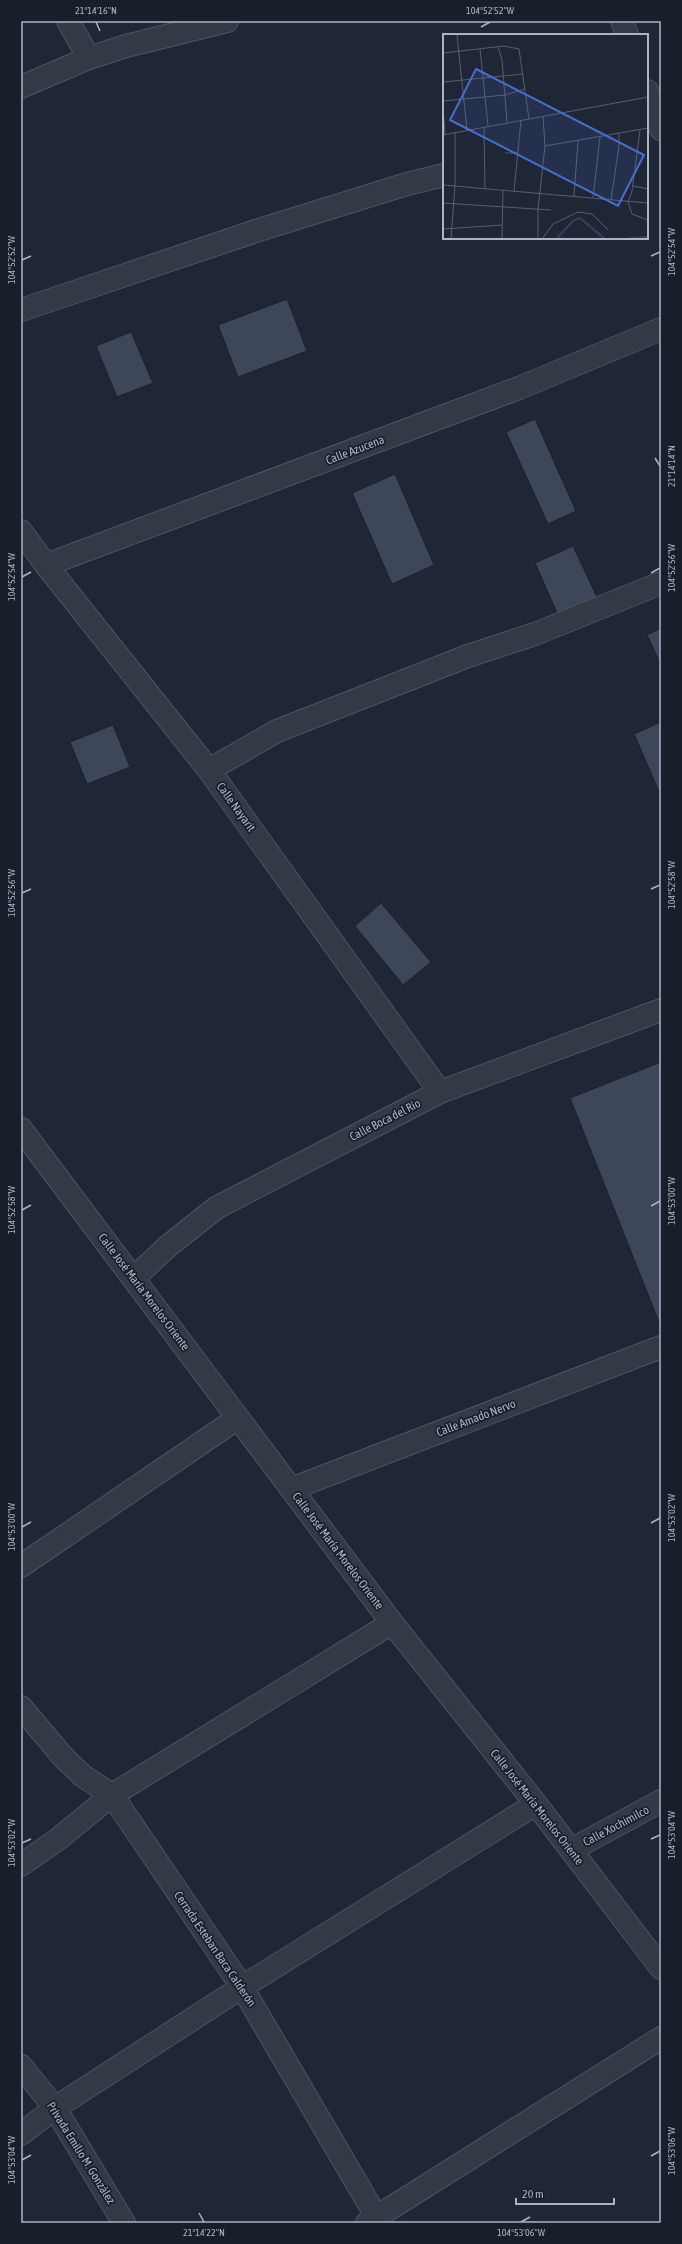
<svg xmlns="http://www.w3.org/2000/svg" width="682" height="2244" font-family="'Asap Condensed',sans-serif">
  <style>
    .building { fill: #3d4759; stroke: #1a212d }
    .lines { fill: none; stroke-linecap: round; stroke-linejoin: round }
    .street-casing { stroke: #4d5462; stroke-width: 24 }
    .street { stroke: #323a46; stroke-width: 22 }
    .ticks { fill: none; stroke: #acb4c4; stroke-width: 1.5 }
    .labels { text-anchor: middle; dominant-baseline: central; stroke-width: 3.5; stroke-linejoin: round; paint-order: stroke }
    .street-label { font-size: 12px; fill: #acb4c4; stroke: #181f2b }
    .inset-river { fill: none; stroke: #32425e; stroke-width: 2 }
    .inset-road { fill: none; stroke: #575f6f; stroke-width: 1 }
    .view { fill: #486dd2; fill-opacity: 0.15; stroke: #486dd2; stroke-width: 2 }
    .inset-edge { fill: none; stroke: #acb4c4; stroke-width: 2 }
    .neatline { fill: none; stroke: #acb4c4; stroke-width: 1.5 }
    .ticks-label { font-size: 10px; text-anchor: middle; fill: #acb4c4 }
  </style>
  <rect width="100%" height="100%" fill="#1f2736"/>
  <!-- building -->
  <path class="building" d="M287,299l20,52 -69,26 -20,-52z
    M131,332l22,51 -36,14 -21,-51z
    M535,419l41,92 -28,13 -42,-92z
    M395,474l39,91 -42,19 -40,-91z
    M573,546l24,51 -39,18 -23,-52z
    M661,628v37l-14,-30z
    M661,722v74l-27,-62z
    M113,725l17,42 -43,17 -17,-42z
    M381,903l50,59 -28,23 -48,-59z
    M661,1062v265l-91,-229z"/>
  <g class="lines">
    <defs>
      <path id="street" d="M68,21l21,37
        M622,21l5,14
        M21,87l68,-29 37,-12 101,-25
        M647,91l14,38
        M21,310l241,-81 145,-45 37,-9
        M21,531l25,34 163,205 231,322
        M46,565l473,-177 142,-59
        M209,770l68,-39 191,-75 67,-22 126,-51
        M21,1129l371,494 144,181 125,164
        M134,1278l33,-31 49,-39 224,-116 221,-82
        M291,1489l370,-142
        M21,1566l217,-148
        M21,1707l43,51 19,18 29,19 130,192 138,236
        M571,1850l90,-49
        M21,1865l36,-25 55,-45 280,-172
        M21,2066l34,42 69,115
        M21,2134l34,-26 187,-121 294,-183
        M367,2223l294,-185"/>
    </defs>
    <!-- street casing -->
    <use href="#street" class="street-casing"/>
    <!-- street -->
    <use href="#street" class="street"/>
  </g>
  <!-- ticks -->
  <path class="ticks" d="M96,22l4,9M481,27l9,-5M651,256l9,-4M22,260l9,-4M655,458l5,8M651,573l9,-5M22,577l9,-5M651,889l9,-4M22,893l9,-4M651,1206l9,-5M22,1210l9,-5M651,1523l9,-5M22,1527l9,-5M651,1839l9,-4M22,1843l9,-4M651,2156l9,-5M22,2160l9,-5M199,2213l5,9M521,2222l9,-5"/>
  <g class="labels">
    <!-- street labels -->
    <g class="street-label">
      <text transform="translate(355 450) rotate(-21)">Calle Azucena</text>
      <text transform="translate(236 807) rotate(54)">Calle Nayarit</text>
      <text transform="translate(385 1120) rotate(-27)">Calle Boca del Río</text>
      <text transform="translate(144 1292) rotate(53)">Calle José María Morelos Oriente</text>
      <text transform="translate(476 1418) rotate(-21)">Calle Amado Nervo</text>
      <text transform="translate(338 1551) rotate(53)">Calle José María Morelos Oriente</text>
      <text transform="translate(537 1807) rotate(52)">Calle José María Morelos Oriente</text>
      <text transform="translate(616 1826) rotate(-28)">Calle Xochimilco</text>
      <text transform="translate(215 1949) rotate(56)">Cerrada Esteban Baca Calderón</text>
      <text transform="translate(81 2153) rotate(58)">Privada Emilio M. González</text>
    </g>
  </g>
  <!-- overview -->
  <g transform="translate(443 34)">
    <rect width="205" height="205" fill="#1f2736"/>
    <path class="inset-river" d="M114,204l17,-18 6,-2 24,20M187,204l18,-1"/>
    <path class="inset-road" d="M14,1l10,95M55,13l4,13 5,62M37,15l8,77M0,19l61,-7 15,3 10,70M0,48l80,-8M0,67l62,-6 20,-6M0,73l2,27M41,93l1,62M197,96l-8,61 -4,11 4,12 16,6M0,101l205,-38M102,112l103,-18M62,119h13M0,151l205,18M190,152l15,3M71,157l7,-71M131,162l4,-55M150,164l7,-61M168,166l8,-54v-12M0,169l108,7M0,195l59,-4M8,204l4,-52v-54M59,204l1,-48M95,204v-29l7,-63 -2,-30M100,204l10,-14 25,-12 14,2 16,16"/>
    <path class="view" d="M33,35l168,86 -26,51 -168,-86z"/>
    <rect width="205" height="205" class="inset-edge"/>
  </g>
  <!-- border -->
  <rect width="682" height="2244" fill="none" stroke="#181f2b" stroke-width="44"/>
  <!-- scale -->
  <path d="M516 2198v6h98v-6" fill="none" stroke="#acb4c4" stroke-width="2"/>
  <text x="522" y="2198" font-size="12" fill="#acb4c4" stroke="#181f2b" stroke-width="3" paint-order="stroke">20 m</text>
  <rect x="22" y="22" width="638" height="2200" class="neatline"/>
  <g class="ticks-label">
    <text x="96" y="14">21°14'16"N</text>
    <text x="490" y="14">104°52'52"W</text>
    <text transform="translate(671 252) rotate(-90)" y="4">104°52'54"W</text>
    <text transform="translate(11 260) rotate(-90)" y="4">104°52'52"W</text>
    <text transform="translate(671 466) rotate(-90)" y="4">21°14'14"N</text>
    <text transform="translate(671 568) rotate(-90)" y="4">104°52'56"W</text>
    <text transform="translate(11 577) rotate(-90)" y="4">104°52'54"W</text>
    <text transform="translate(671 885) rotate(-90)" y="4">104°52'58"W</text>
    <text transform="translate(11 893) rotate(-90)" y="4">104°52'56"W</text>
    <text transform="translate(671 1201) rotate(-90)" y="4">104°53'00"W</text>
    <text transform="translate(11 1210) rotate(-90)" y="4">104°52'58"W</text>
    <text transform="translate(671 1518) rotate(-90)" y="4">104°53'02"W</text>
    <text transform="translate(11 1527) rotate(-90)" y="4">104°53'00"W</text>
    <text transform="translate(671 1835) rotate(-90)" y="4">104°53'04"W</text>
    <text transform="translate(11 1843) rotate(-90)" y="4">104°53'02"W</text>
    <text transform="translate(671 2151) rotate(-90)" y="4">104°53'06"W</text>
    <text transform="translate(11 2160) rotate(-90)" y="4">104°53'04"W</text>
    <text x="204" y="2236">21°14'22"N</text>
    <text x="521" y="2236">104°53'06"W</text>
  </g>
</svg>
